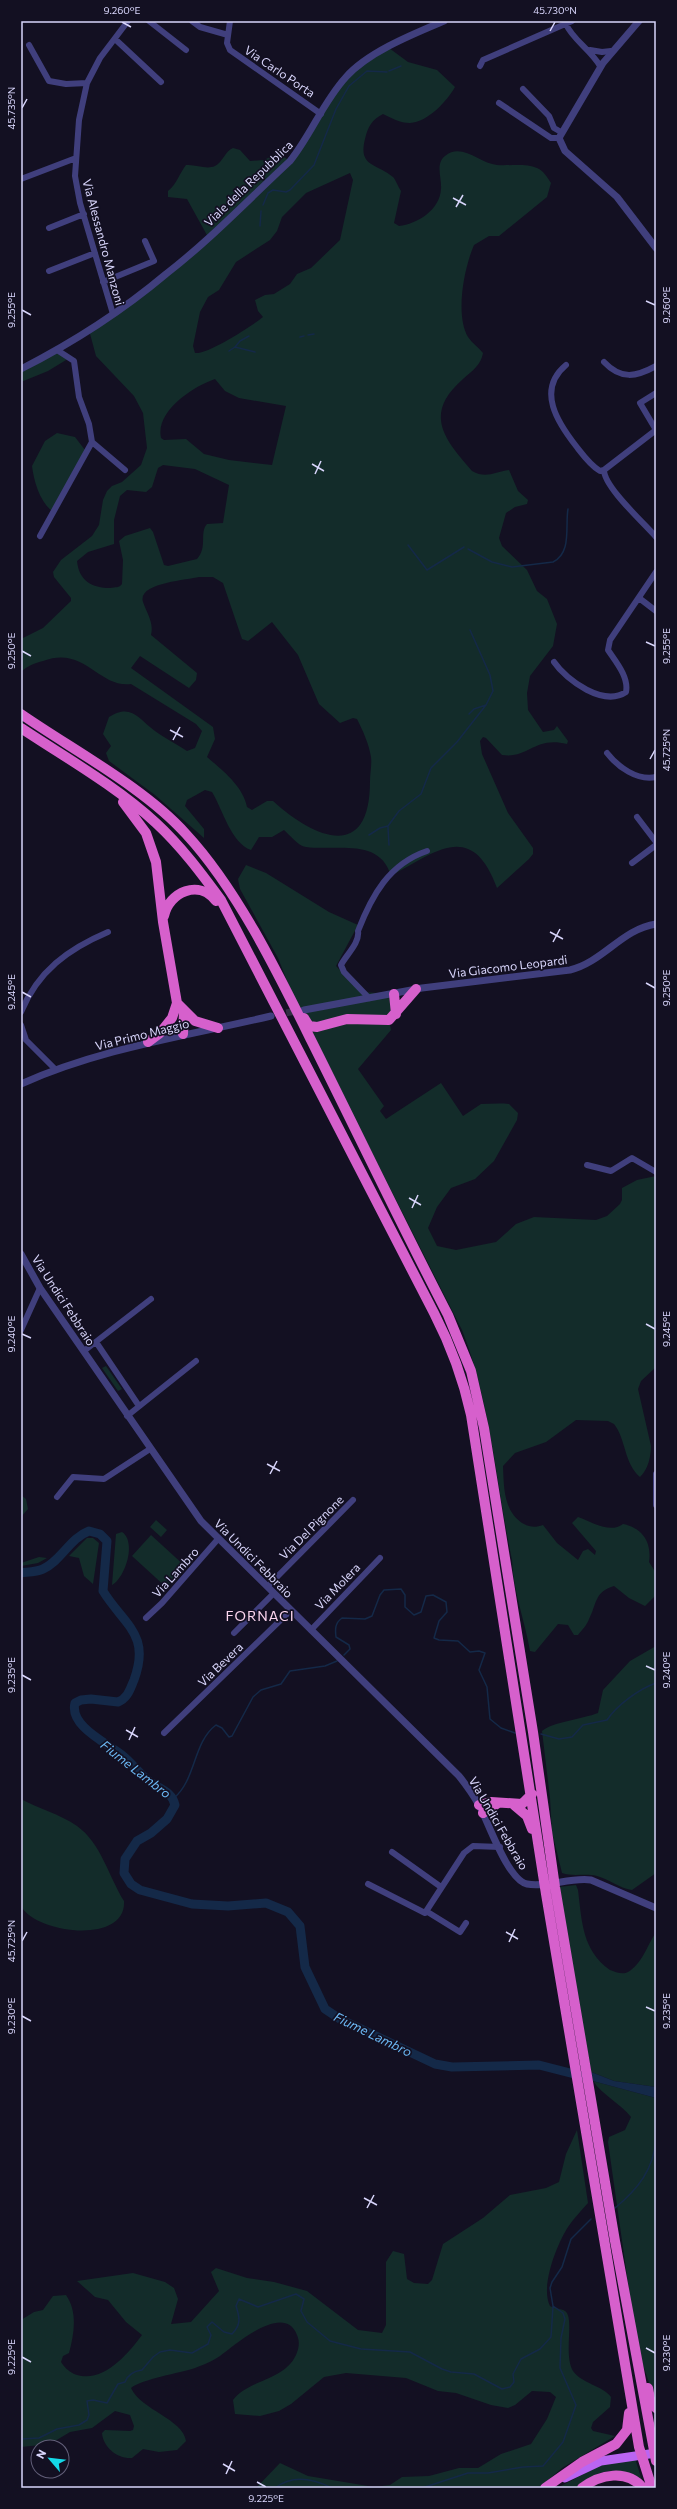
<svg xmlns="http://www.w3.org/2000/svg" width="677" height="2509" font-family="Commissioner,sans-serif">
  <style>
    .green { fill: #132c2a; fill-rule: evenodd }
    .water { fill: #142948 }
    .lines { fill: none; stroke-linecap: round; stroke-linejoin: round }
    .stream { stroke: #142948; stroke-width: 1.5 }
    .river { stroke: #142948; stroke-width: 9 }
    .tertiary-tunnel { stroke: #312e43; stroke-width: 7; stroke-dasharray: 7 3.5; stroke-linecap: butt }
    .minor { stroke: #403f7d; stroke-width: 6 }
    .tertiary { stroke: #403f7d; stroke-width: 7 }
    .primary { stroke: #ba65f2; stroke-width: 9 }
    .trunk { stroke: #d660cc; stroke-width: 10 }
    .ticks { fill: none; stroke: #d8d5fb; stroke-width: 1.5 }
    .labels { text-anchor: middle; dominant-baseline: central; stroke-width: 3.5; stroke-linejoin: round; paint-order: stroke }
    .street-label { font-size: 12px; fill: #d8d5fb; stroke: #131022 }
    .water-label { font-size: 13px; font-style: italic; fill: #6bb7f3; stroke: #131022 }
    .quarter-label { font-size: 14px; letter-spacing: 1px; fill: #fcd6ef; stroke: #131022 }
    .neatline { fill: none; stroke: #d8d5fb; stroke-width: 1.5 }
    .ticks-label { font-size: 10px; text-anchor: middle; fill: #d8d5fb }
  </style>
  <rect width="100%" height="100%" fill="#131022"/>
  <!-- green -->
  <path class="green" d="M389,48l19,14 29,8 18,17c-8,14 -27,35 -45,36 -10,0 -19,-5 -27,-9 -11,6 -15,12 -18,25 -7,28 11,24 28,38 3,3 5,10 8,14l-7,32 5,3c18,-2 41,-16 42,-37 1,-11 -6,-25 4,-33 17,-14 35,8 52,9 12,1 29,-2 40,3 7,3 10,9 14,15l-4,14 -48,39h-10l-15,9c-10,23 -19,70 -6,92 4,6 10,10 15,16 -2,12 -11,18 -20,26 -40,35 -19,60 9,92 14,8 23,1 37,-1l9,21 10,9 -1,4 -12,3 -9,6 -7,25 3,8 25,24 10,21 10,8 10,25 -4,22 -23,30 -3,17 1,17 15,22 11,-2 3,-4 11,15 -1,3c-33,-8 -38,15 -65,11l-16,-17 -3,-1 -3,4 2,13 26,59 25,35v6l-4,5 -32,29c-25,-67 -59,-38 -106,-12 -11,-39 -54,-25 -85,-29 -8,-1 -16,-12 -22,-17l-12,7h-13l-8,13c-20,-7 -28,-40 -39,-58l-7,-2 -18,10 -2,6 19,23v9l-49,-43 -46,-34 -3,-8 5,-7 -8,-12 6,-17c22,-14 29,1 46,14 9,7 22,13 32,20l8,-3 7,-17 -6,-7 -65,-40c-33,4 -46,-39 -88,-23 -8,2 -16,5 -22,11v-33l22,-11 28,-27v-3l-17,-21 -1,-5 8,-12 31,-24 7,-11 4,-25 4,-9 5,-5 10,-4 19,-17 6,-17 -4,-35 -9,-17 -38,-40 -7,-26 24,-16 95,-77 -21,-38 -19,-2v-6c9,-7 11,-17 18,-26 10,-1 20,5 29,1 8,-4 10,-15 18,-18l7,2 10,11 14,-1 14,-7 12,8 55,-84zM350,173l3,7 -13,60 -29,28 -14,6 -7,10 -16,10 -9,1 -10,5 3,11 5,6c-11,9 -56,38 -68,36l-2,-7 7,-34 8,-15 11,-7 17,-28 34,-22 7,-9 5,-14 24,-24zM215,379l10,12 14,7 47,8 -14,59 -43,-5 -25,-6 -18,-15 -22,1 -3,-2c-6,-27 33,-52 54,-59zM163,465l32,4 34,16 -6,38 -16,1c-8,9 1,23 -10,35l-29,7 -4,-1 -11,-33 -3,-4 -25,8 -6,5 4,19 -1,24c-3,4 -6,3 -12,4 -18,0 -31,-7 -33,-27l11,-9 26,-8v-24l6,-24 7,-6 19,2 6,-5 6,-19zM199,577h14l10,6 19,56 6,2 24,-19 26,33 21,49 21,19 13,-5 4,1c6,12 12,25 14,38 1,7 -1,17 -1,24 0,82 -56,57 -97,20h-6l-15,9 -5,-3c-4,-21 -25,-37 -40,-50l8,-18 -2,-12 -82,-59 9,-12 49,32 7,-8 1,-7 -46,-38c3,-13 -4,-21 -8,-33 -6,-19 44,-22 56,-25z
    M54,352l17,5 -23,14 -27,11v-13z
    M57,433l18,4 10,13 -32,62c-13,-10 -19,-30 -21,-46l13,-25z
    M246,865l20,8 63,39 29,13 -22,41 25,26 33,2 -5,26 2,10 -33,39 26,37 -4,5 6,8 55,-36 22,33 18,-12c9,0 18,-1 28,0l9,9 -1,7 -23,41 -19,18 -24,9 -14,19 -9,21 9,18 19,4 40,-8 20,-18 18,-7 62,3 11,-4 13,-12 2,-4v-12l15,-8 19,-4v191l-15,14 -3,8 13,57c0,10 -3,24 -11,31 -16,-13 -14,-38 -26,-53l-6,-3 -32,-1 -30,22 -31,11 -12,13c1,20 0,44 19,57 7,4 13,5 21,2l14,18 21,17 5,-9 5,-2 7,6 1,-4 -24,-28 6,-6c14,5 32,17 45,7 20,4 29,19 26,38l7,11v22l-11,11 -16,-8 -15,-12c-20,6 -17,18 -25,33 -2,6 -7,11 -11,16h-4l-6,-10 -10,-1 -23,28 -5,-1c-5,-30 -17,-60 -18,-91 -16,-77 -21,-156 -50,-230l-166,-327 -18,-45 -38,-69 -2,-10z
    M106,1366l16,23 -4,2 -16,-23z
    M21,1495l5,4 2,10 -7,8z
    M156,1520l11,10 -6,7 -11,-10z
    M122,1532c15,10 3,46 -10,53l4,-51z
    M151,1535l35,32 -19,21 -35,-32z
    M87,1538h6l6,5 -6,41 -9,-8 -5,-18 -10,-2z
    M39,1557l8,1 -9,5 -17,3v-3z
    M656,1646v227l-24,17c-13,-2 -23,-11 -35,-14 -12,-3 -24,1 -35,-3l-10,-41 -2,-34 -8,-67c10,-9 41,-12 56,-18l5,-23 27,-29z
    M21,1799c18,10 39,15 56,27 24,17 32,51 47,75 3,44 -88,33 -103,5z
    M576,1885l2,5c4,32 4,60 32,80 5,2 13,5 18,2 14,-8 19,-26 28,-40v155l-42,-6 -23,-9 -32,-185z
    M593,2081l63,17v305l-14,-41 -8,-37 -26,-183 1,-5 16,-7 6,-13c-11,-14 -29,-22 -38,-36z
    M577,2130l11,73c-7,8 -14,15 -20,24 -11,17 -28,60 -18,79 5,3 10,2 15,5 10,7 -2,43 8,60 9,13 29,14 38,26l-1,10 -17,15 -2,6 2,3 22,5 -53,32 -23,20h-283l24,-25 28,13 66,11 16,-2 12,-8 27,-1 30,-8h19l23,-14 30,-10 16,-25 9,-22 -6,-5 -18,-1 -17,14 -7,3 -17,-3 -35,-12 -18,-2 -32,-13 -60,-5 -22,4 -33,27 -12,7 -19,5 -25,-2 -2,-14c16,-21 51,-19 63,-45 3,-7 4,-13 1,-20 -13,-34 -63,11 -77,21 -7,5 -17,9 -25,12 -15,5 -53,11 -64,20 10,22 52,31 55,53l-9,9 -18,2 -16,-3 -11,9c-15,1 -29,-11 -30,-25l3,-3 25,1 3,-1 1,-4 -4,-11 -15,-4 -23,17 -22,4 -20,12 -29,3v-127l13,-8 9,-2 10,-14 13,-1c12,17 8,39 3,58l-6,3 -2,6c3,5 7,9 13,12 28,11 53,-19 68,-39l-16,-13 -18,-22 -13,-3 -18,-16 56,-8 32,9 9,6 4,11 -7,25 20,-2 28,-31 -8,-19 5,-4 31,10 27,4 33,9 51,39 24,3 4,-8v-63l7,-11 11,3 3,25 7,4 14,1 4,-4 11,-36 40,-26 27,-23 36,-7 13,-6 7,-28z
    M635,2458l7,23c-25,-17 -44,-12 -66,7h-19l46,-24z"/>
  <!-- water -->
  <path class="water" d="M591,2072l23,9 42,6v11l-63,-17z"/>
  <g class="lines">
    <!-- stream -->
    <path class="stream" d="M389,71l12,-5
      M263,205l5,-12 5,-3 13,2 4,-2 24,-25 22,-56 13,-23 18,-15 20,1
      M260,226l1,-15
      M308,335l6,-1
      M300,337l4,-1
      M235,347l5,-6 9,-5
      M229,351l6,-4 20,5
      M408,545l19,25 37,-23
      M468,549l24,13 20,5 41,-5c19,-9 12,-36 15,-53
      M469,714l5,-5 12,-4
      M388,827l1,18
      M369,835l11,-7 8,-2 11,-15 22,-17 10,-26 26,-26 29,-37 7,-14 -3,-16 -20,-45
      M344,1655l6,-6 -1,-4 -13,-8c-1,-8 -1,-14 6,-19l23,1 7,-3 8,-21 4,-5 17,-1 4,6v12l9,8 7,-3 5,-16 7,-1 13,7 1,10 -8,9 -5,17 5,2 19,1 12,11 9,-1 6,2 -6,17 8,17 3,32 11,9 14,5
      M541,1734l18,5 13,-2 11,-12 24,-5c10,-15 32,-31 49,-37
      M174,1798c22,-18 19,-56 42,-73l6,3 7,9 3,-1 21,-39 8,-7 20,-6 9,-13 35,-5 12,-5
      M615,2208c23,-19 39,-39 41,-69
      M21,2439l18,-1 18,-9 22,-4 8,-5 2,-5 -2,-14 6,-1 14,3 11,-19 7,-2c3,-8 9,-11 17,-12l11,-13 7,-5 10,-2 22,3 16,-9 3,-9 -4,-8 5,-5 12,10 8,2c9,-9 8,-16 4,-28l3,-7 19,8 38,-13 8,5 -3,12 6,11 23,19 31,8 49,3 32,17 9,3 23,2 28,15 8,-2 4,-5 -1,-8 8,-15 19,-10 11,-12 2,-31 -3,-18 2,-6 10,-15 9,-28 20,-20
      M275,2488c18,-14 39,-9 57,0
      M422,2488l46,-15h20l35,-6 20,-1 20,-24 13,-37 -16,-37 1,-30 4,-19 -2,-6 -10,-7"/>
    <!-- river -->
    <path class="river" d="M21,1573c7,-1 15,-1 22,-4 18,-8 27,-31 46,-38l11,3 7,7 -4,50c21,34 48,43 31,89 -4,9 -6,18 -16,22l-27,-3 -10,1 -6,3c-6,23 32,40 47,52 10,8 17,18 27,26 10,8 23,10 26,24l-8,14 -16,14 -14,8 -12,18 -1,14 7,11 9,6 52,14 36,2 38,-3 22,9 12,14 5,41 20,42 15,10 95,45 17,3 87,-2 43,11"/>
    <!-- tertiary-tunnel -->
    <path class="tertiary-tunnel" d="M276,1015l25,-5"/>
    <!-- minor -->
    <path class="minor" d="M149,21l37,29
      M192,21l8,6 28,8
      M230,21l-3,22 3,7 91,64
      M566,24c6,15 25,26 34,42
      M115,39l46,43
      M29,45l20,36 17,3 21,-1
      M590,50l12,2 9,-1
      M480,66l3,-6 89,-39
      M523,89l26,27 5,12 7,4
      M499,103l52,35h8
      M21,179l55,-21
      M49,228l35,-14
      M49,271l46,-18
      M103,282l51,-21 -9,-20
      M113,314l-33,-111 -5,-27 4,-56 8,-37 13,-25 28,-37
      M57,350l17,11 5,36 10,27 3,18
      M604,362c17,18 32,15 52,4
      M566,365c-30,25 -8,58 10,81 7,9 14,19 24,25l4,-1
      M656,430l-16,-27 16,-10
      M92,442l33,28
      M604,470c0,17 40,53 52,67
      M604,470l52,-40
      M40,536l52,-94
      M639,598l17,13
      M554,662c13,19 50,45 72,30 3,-15 -10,-30 -18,-42l2,-10 46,-68
      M607,753c11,14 30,28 49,24
      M637,817l19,25
      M632,863l24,-18
      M369,998l-25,-26 -3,-7c5,-10 19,-22 17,-34 14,-36 31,-67 69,-80
      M21,1012c17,-41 47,-63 87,-80
      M21,1025l5,15 30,30
      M587,1165l24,6 21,-13 24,14
      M21,1330l19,-42
      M96,1342l43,64
      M84,1351l67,-52
      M127,1416l69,-55
      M656,1474v31
      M57,1497l16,-20 31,2 46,-30
      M268,1586l85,-86
      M146,1618l16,-15 56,-64
      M311,1630l69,-72
      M234,1633l40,-40
      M164,1733l127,-123
      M392,1852l49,35
      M368,1884l57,29 39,-60 9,-7 27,1
      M426,1911l34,21 6,-9"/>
    <!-- tertiary -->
    <path class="tertiary" d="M639,21l-36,42 -44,75 6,13 52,46 39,51
      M21,369c51,-26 101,-58 145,-95 44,-34 83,-75 124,-113 21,-26 33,-59 56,-84 22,-25 67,-43 98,-56
      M304,1010l118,-22 148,-18c33,-8 52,-41 86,-46
      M21,1084c80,-36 166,-48 250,-68
      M21,1254l19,34 161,233 258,255c8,10 15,20 21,31 9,17 28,73 47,77 20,4 43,-7 64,-4l65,28"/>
    <!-- primary -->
    <path class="primary" d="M565,2478l36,-17 55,-8"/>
    <!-- trunk -->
    <path class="trunk" d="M21,714c52,36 124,74 165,120 51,55 92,139 125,206 46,92 90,184 137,275l23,56 13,57 49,304 22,155 60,354 41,220
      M21,728c45,30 95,58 135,95 25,23 45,50 65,77l213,413c17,33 29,65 37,102l75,479 93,553 13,41
      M123,802l23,31 10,29 7,60 14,81 -5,15 -12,15 -12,9
      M164,916c5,-24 35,-37 52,-15
      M394,994l2,20
      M177,1003l18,18 23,7
      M304,1018l5,8 8,1 30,-8 42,1 27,-31
      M183,1034l1,-22
      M479,1805l12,-3 31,2 10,-10
      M514,1805l13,11 5,13
      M483,1813l15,-10
      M648,2388l2,11 6,9
      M545,2488l37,-26 34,-18 11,-14 2,-17
      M582,2488c18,-14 45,-19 61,0"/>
  </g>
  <!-- ticks -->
  <path class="ticks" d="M122,22l9,5M550,31l5,-9M22,108l5,-9M453,198l13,7M456,207l7,-12M646,301l9,4M22,310l9,5M312,464l12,7M315,474l6,-13M646,642l9,4M22,651l9,5M170,730l13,7M173,740l7,-13M650,759l5,-9M550,932l13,7M553,942l7,-13M646,983l9,5M22,992l9,5M409,1198l12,7M412,1208l6,-13M646,1324l9,5M22,1334l9,4M267,1464l13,7M270,1474l7,-13M646,1666l9,4M22,1675l9,5M126,1730l12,7M129,1740l6,-13M506,1932l12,7M22,1941l5,-9M509,1942l6,-13M646,2007l9,4M22,2016l9,5M364,2198l13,7M367,2208l7,-13M646,2348l9,5M22,2357l9,5M223,2464l12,7M226,2474l6,-13M257,2482l9,5"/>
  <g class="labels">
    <!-- street labels -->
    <g class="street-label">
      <text transform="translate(280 71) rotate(34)">Via Carlo Porta</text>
      <text transform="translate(248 183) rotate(-44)">Viale della Repubblica</text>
      <text transform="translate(104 242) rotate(75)">Via Alessandro Manzoni</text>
      <text transform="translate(508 966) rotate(-7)">Via Giacomo Leopardi</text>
      <text transform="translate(142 1034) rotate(-14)">Via Primo Maggio</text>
      <text transform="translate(64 1300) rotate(57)">Via Undici Febbraio</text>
      <text transform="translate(311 1527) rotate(-45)">Via Del Pignone</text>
      <text transform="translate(254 1558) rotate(45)">Via Undici Febbraio</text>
      <text transform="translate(175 1572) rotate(-48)">Via Lambro</text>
      <text transform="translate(337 1586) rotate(-46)">Via Molera</text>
      <text transform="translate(220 1664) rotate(-44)">Via Bevera</text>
      <text transform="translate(499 1823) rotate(60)">Via Undici Febbraio</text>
    </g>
    <!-- water labels -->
    <g class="water-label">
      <text transform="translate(136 1769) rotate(38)">Fiume Lambro</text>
      <text transform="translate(373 2034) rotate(26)">Fiume Lambro</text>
    </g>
    <!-- quarter labels -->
    <g class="quarter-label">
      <text x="260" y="1615">FORNACI</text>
    </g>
  </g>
  <!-- border -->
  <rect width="677" height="2509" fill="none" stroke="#131022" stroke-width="44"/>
  <!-- north arrow -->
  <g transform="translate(50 2459) rotate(298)"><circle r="19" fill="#131022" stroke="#625f79"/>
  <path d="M0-3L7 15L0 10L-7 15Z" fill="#14d8e8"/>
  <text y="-6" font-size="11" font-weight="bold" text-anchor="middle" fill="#d8d5fb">N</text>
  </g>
  <rect x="22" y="22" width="633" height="2465" class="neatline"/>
  <g class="ticks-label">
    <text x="122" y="14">9.260°E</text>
    <text x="555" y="14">45.730°N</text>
    <text transform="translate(11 108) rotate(-90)" y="4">45.735°N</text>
    <text transform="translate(666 305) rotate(-90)" y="4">9.260°E</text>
    <text transform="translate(11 310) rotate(-90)" y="4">9.255°E</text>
    <text transform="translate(666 646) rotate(-90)" y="4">9.255°E</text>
    <text transform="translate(11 651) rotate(-90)" y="4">9.250°E</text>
    <text transform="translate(666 750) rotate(-90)" y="4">45.725°N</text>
    <text transform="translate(666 988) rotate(-90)" y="4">9.250°E</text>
    <text transform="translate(11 992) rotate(-90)" y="4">9.245°E</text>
    <text transform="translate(666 1329) rotate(-90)" y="4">9.245°E</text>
    <text transform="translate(11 1334) rotate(-90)" y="4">9.240°E</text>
    <text transform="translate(666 1670) rotate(-90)" y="4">9.240°E</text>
    <text transform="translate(11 1675) rotate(-90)" y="4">9.235°E</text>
    <text transform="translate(11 1941) rotate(-90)" y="4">45.725°N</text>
    <text transform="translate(666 2011) rotate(-90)" y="4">9.235°E</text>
    <text transform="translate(11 2016) rotate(-90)" y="4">9.230°E</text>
    <text transform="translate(666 2353) rotate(-90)" y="4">9.230°E</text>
    <text transform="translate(11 2357) rotate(-90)" y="4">9.225°E</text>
    <text x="266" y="2502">9.225°E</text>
  </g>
</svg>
